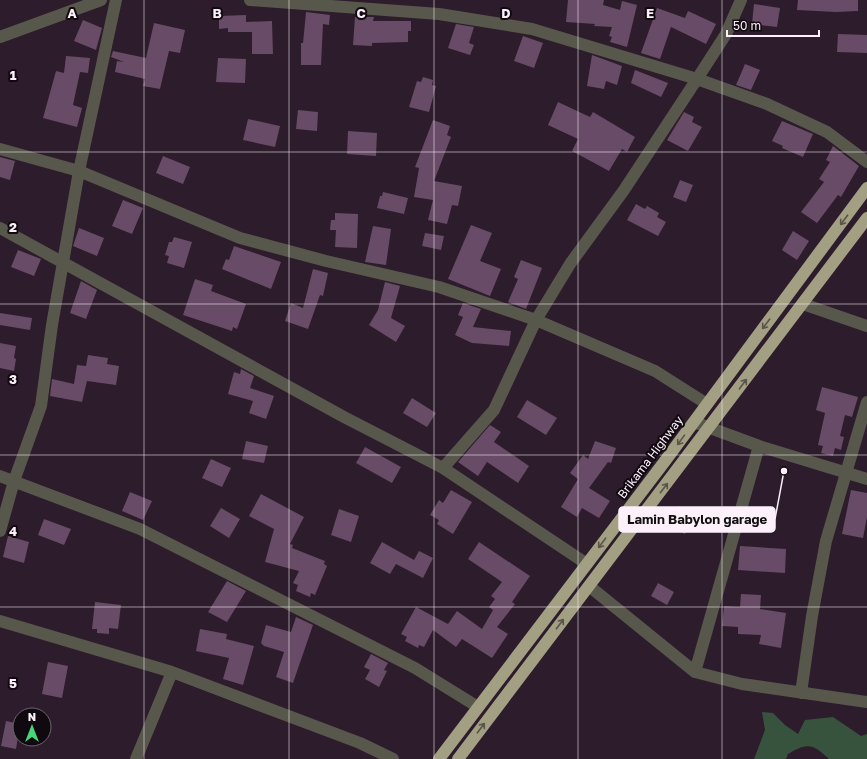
<svg xmlns="http://www.w3.org/2000/svg" width="867" height="759" font-family="'Golos Text',sans-serif">
  <style>
    .green { fill: #38533d }
    .building { fill: #684b66 }
    .lines { fill: none; stroke-linecap: round; stroke-linejoin: round }
    .street { stroke: #58574c; stroke-width: 12 }
    .highway { stroke: #a29f83; stroke-width: 12 }
    .oneway { stroke: #5a544a }
    .grid { fill: none; stroke: #fcf0fb; stroke-width: 1; stroke-opacity: 0.55 }
    .labels { text-anchor: middle; dominant-baseline: central; stroke-width: 4; stroke-linejoin: round; paint-order: stroke }
    .street-label { font-size: 12px; fill: #fcf0fb; stroke: #110910 }
    .grid-label { font-size: 13px; text-anchor: middle; font-weight: bold; fill: #fcf0fb; stroke: #110910; stroke-width: 4; stroke-linejoin: round; paint-order: stroke }
    .leader { fill: none; stroke: #fcf0fb; stroke-width: 1.5 }
    .callout-dot { fill: #fcf0fb; stroke: #110910; stroke-width: 1.5 }
    .callout { fill: #fcf0fb; stroke: #fcf0fb; stroke-width: 1.5 }
    .callout-label { font-size: 13px; text-anchor: middle; font-weight: bold; fill: #111 }
  </style>
  <rect width="100%" height="100%" fill="#2d1c2c"/>
  <!-- green -->
  <path class="green" d="M762,712l11,1 12,12 13,9 7,-14 28,-3 28,19 6,-2v25h-38c-16,-15 -21,-17 -41,-5l-2,5h-32l11,-29z"/>
  <!-- building -->
  <path class="building" d="M568,0h36l-1,5 17,5 2,-9 15,4 -10,42 -17,-5 2,-5 -3,-1 3,-9 -18,-1 1,-2 -29,-2z
    M798,0h60v11l-22,1 -39,-2z
    M754,4l26,4 -3,19 -25,-3z
    M657,8l28,10 3,-7 28,13 -10,20 -35,-17 -11,32 -19,-6z
    M306,12l24,3 -1,10 -6,-1 -2,41h-20v-22h2z
    M246,15v7l26,-1 1,33h-21v-22h-24v-4l-9,1v-13z
    M355,17h19l-1,4h38v10h-3v11l-36,1v3l-19,-1z
    M83,20l19,8 -6,22 -22,-9z
    M154,23l31,7 -5,23 -11,-2 -9,38 -17,-3 2,-7 -30,-7 2,-11 7,1 -13,-5 2,-6 33,7z
    M456,24l18,3 -5,16 5,2 -4,10 -22,-7z
    M838,34l29,1v18l-30,-1z
    M523,36l20,7 -9,25 -20,-7z
    M592,55l30,11 -5,19 -11,-4 -2,8 -17,-3z
    M66,56l24,2 -2,15 -8,-1 -7,33 9,3 -5,19 -34,-9 13,-47 8,2z
    M218,58l28,1 -1,24 -29,-1z
    M745,64l15,6 -9,20 -15,-5z
    M635,70l33,13 -7,14 -30,-14z
    M423,77l10,3 -1,5 4,1 -7,26 -20,-5 8,-26 4,1z
    M558,102l32,15 3,-5 42,25 -8,15 -5,-3 -13,22 -37,-20 6,-12 -30,-14z
    M298,110l20,2 -1,19 -21,-2z
    M684,112l10,5 -2,5 10,5 -14,24 -21,-11z
    M248,119l32,7 -5,21 -32,-7z
    M433,120l17,6 -3,9 4,2 -17,44 28,5 -4,20 -6,-1 -5,19 -19,-4 5,-20 -19,-3 5,-29 -4,-1z
    M782,121l31,13 -10,23 -21,-9 1,-2 -11,-5z
    M348,131l29,2 -1,23 -29,-2z
    M833,146l26,20 -18,31 -3,-2 -21,28 -16,-11 23,-30 -5,-3 11,-17 -4,-2z
    M163,156l27,11 -7,17 -27,-11z
    M0,157l15,4 -5,19 -10,-3z
    M680,180l13,5 -7,17 -13,-5z
    M383,192l25,6 -4,16 -27,-6 3,-12h2z
    M123,200l20,8 -11,26 -20,-8z
    M636,204l9,5 2,-3 12,7 -2,4 9,5 -8,14 -31,-16z
    M335,213l23,1 -1,34 -22,-1 1,-17h-6l1,-10h4z
    M471,225l21,8 -12,28 21,8 -11,27 -42,-17z
    M373,226l18,3 -5,36 -21,-3z
    M79,228l25,10 -7,18 -24,-10z
    M793,231l16,10 -12,19 -15,-10z
    M425,233l19,3 -3,14 -19,-4z
    M174,237l18,5 -8,26 -17,-5 2,-7 -4,-1 4,-13h3z
    M234,246l47,16 -10,27 -49,-20 4,-10 3,1z
    M18,250l23,9 -7,17 -23,-9z
    M521,260l21,8 -16,41 -18,-7 10,-23 -4,-2z
    M313,269l15,4 -5,23 -3,-1 -12,34 -23,-8 6,-18 12,5z
    M195,279l18,6 -2,6 35,13 -9,25 -4,-2 -1,4 -49,-16z
    M81,281l16,9 -11,29 -16,-6z
    M385,282l15,4 -9,32 14,8 -9,16 -27,-17 9,-15z
    M463,303l18,6 -8,18 38,4 -2,15 -37,-3 -17,-8 8,-18 -5,-2z
    M0,313l32,5 -2,12 -30,-5z
    M0,343l16,3 -2,12 2,1 -2,12 -14,-3z
    M88,355l20,3 -1,6 12,2 -3,19 -29,-4 -5,21 -32,-6 2,-17 22,5 3,-19 9,1z
    M241,369l13,7 -4,12 24,8 -8,23 -17,-6 4,-12 -25,-7 6,-22 6,2z
    M822,387l36,10 -6,20 -7,-2 -5,21 4,1 -3,13 -6,-2 -2,8 -12,-3 2,-7 -5,-1 7,-32 -9,-3z
    M412,398l24,15 -9,14 -24,-14z
    M527,400l30,18 -11,17 -29,-18z
    M490,425l11,7 -7,10 35,24 -11,17 -31,-21 -9,14 -20,-14z
    M246,441l22,5 -4,17 -22,-4z
    M595,441l21,7 -5,15 -3,-1 -19,26 21,13 -11,17 -17,-10 -5,9 -16,-10 17,-28 -8,-6 13,-18 5,4z
    M365,447l36,20 -9,16 -36,-20z
    M211,459l20,9 -9,19 -20,-9z
    M451,490l21,12 -19,32 -16,-10 2,-4 -9,-5 9,-15 4,3z
    M851,490l16,3v24l-4,21 -21,-4z
    M130,492l22,9 -9,19 -21,-9z
    M261,494l43,23 -14,27 3,1 -1,3 33,13 -1,3 3,2 -12,29 -4,-2 -1,4 -14,-6 2,-6 -5,-2 6,-12 -34,-9 9,-33 -25,-13z
    M679,506l15,8 -9,20 -16,-7z
    M221,508l19,11 -11,19 -19,-12z
    M339,509l20,7 -8,26 -20,-7z
    M44,519l27,10 -7,16 -26,-10z
    M8,536l21,6 -5,21 -21,-6z
    M382,542l32,18 5,-9 14,7 -10,20 -27,-14 -6,10 -20,-11z
    M479,542l51,34 -18,26 3,2 -18,23 11,7 -16,24 -30,-19 -6,8 -23,-17 -9,17 -5,-2 -1,3 -13,-7 2,-4 -6,-3 15,-27 32,17 9,-13 25,18 11,-19 -4,-3 6,-8 -4,-3 11,-14 -34,-23z
    M740,546l46,3 -1,24 -47,-3z
    M227,581l19,10 -19,31 -19,-10z
    M658,583l16,9 -7,13 -16,-9z
    M741,594l20,1 -1,14 26,4 -5,35 -22,-4 2,-9 -23,-1v-7l-16,-1 2,-20 16,1z
    M95,602l26,3 -3,24 -9,-1v6l-12,-1v-4h-5z
    M296,617l17,8 -20,58 -17,-6 8,-25 -20,-6 -3,-3 5,-18 25,7z
    M200,629l27,5 -1,5 28,7 -11,39 -20,-6 6,-21 -33,-7z
    M371,654l17,9 -4,7 3,1 -8,16 -14,-8 5,-9 -6,-3z
    M48,662l20,4 -6,32 -20,-4z
    M6,721l14,3 -4,25 -15,-3z"/>
  <g class="lines">
    <!-- street -->
    <path class="street" d="M250,0l189,14 93,15 165,50 70,25 60,28 40,30
      M0,37l101,-37
      M0,149l79,22 161,67 86,23 113,26 97,33 119,51 52,33
      M0,228l344,189 99,51 144,96
      M803,304l64,22
      M694,422l65,24 108,33
      M443,468l51,-58 42,-90 34,-56 54,-74 73,-111 29,-45 15,-34
      M0,476l140,53 275,139 63,39
      M0,531l14,-50 27,-75 11,-81 27,-154 37,-171
      M589,586l106,86 47,12 125,18
      M0,621l172,51 188,71 33,16
      M695,672l64,-226
      M801,693l11,-77 14,-75 41,-139
      M136,759l36,-87"/>
    <!-- highway -->
    <path class="highway" d="M439,759l226,-298 202,-273
      M458,759l409,-541"/>
  </g>
  <!-- one-way arrows -->
  <defs><path id="oneway-shaft" d="M-6 0H5M1.5-3L5.5 0L1.5 3" fill="none" stroke-width="1.6" stroke-linecap="round" stroke-linejoin="round"/></defs>
  <g class="oneway">
    <use href="#oneway-shaft" transform="translate(844 220) rotate(127)"/>
    <use href="#oneway-shaft" transform="translate(766 324) rotate(127)"/>
    <use href="#oneway-shaft" transform="translate(743 384) rotate(-53)"/>
    <use href="#oneway-shaft" transform="translate(681 440) rotate(126)"/>
    <use href="#oneway-shaft" transform="translate(664 488) rotate(-52)"/>
    <use href="#oneway-shaft" transform="translate(602 543) rotate(127)"/>
    <use href="#oneway-shaft" transform="translate(560 624) rotate(-53)"/>
    <use href="#oneway-shaft" transform="translate(481 728) rotate(-53)"/>
  </g>
  <!-- grid -->
  <path class="grid" d="M144,0v759M289,0v759M434,0v759M578,0v759M722,0v759M0,152h867M0,304h867M0,455h867M0,607h867"/>
  <g class="labels">
    <!-- street labels -->
    <g class="street-label">
      <text transform="translate(650 457) rotate(-53)">Brikama Highway</text>
    </g>
  </g>
  <g class="grid-label">
    <text x="72" y="18">A</text>
    <text x="217" y="18">B</text>
    <text x="361" y="18">C</text>
    <text x="506" y="18">D</text>
    <text x="650" y="18">E</text>
    <text x="13" y="80">1</text>
    <text x="13" y="232">2</text>
    <text x="13" y="384">3</text>
    <text x="13" y="536">4</text>
    <text x="13" y="688">5</text>
  </g>
  <!-- callouts -->
  <path class="leader" d="M784 471L775 519"/>
  <circle class="callout-dot" cx="784" cy="471" r="4"/>
  <rect class="callout" x="619" y="507" width="156" height="25" rx="4"/>
  <g class="callout-label">
    <text x="697" y="524">Lamin Babylon garage</text>
  </g>
  <!-- north arrow -->
  <g transform="translate(32 727)"><circle r="19" fill="#110910" stroke="#6f656e"/>
  <path d="M0-3L7 15L0 10L-7 15Z" fill="#48d778"/>
  <text y="-6" font-size="11" font-weight="bold" text-anchor="middle" fill="#fcf0fb">N</text>
  </g>
  <!-- scale -->
  <path d="M727 30v6h92v-6" fill="none" stroke="#fcf0fb" stroke-width="2"/>
  <text x="733" y="30" font-size="12" fill="#fcf0fb" stroke="#110910" stroke-width="3" paint-order="stroke">50 m</text>
</svg>
